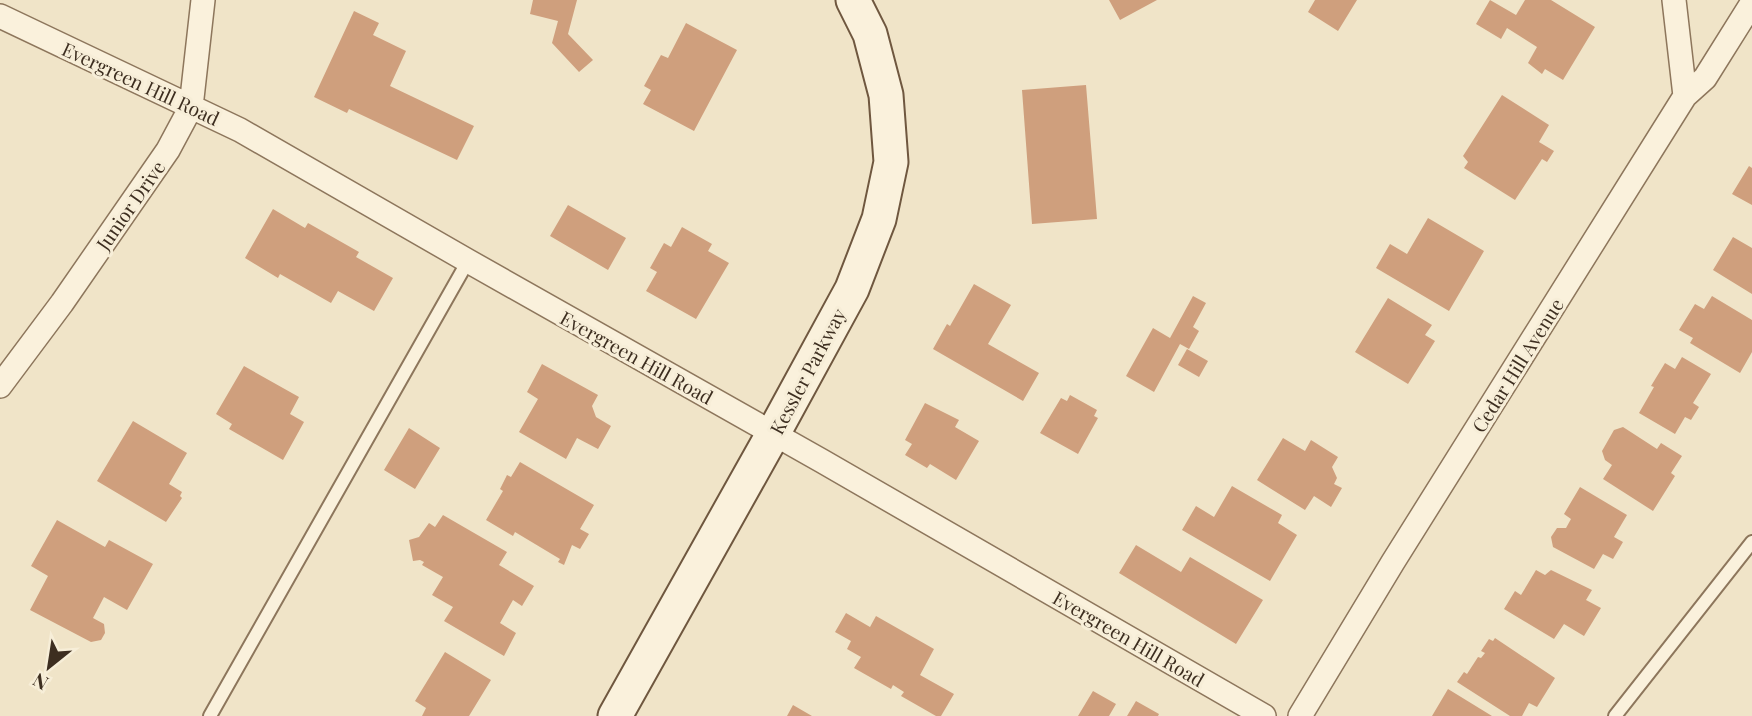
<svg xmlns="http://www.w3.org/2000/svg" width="1752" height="716" font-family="'Playfair Display',serif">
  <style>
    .building { fill: #cf9f7d }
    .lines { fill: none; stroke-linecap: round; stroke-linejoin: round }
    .lane-casing { stroke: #8d765c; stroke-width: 16 }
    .street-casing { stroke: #8d765c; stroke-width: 26 }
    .secondary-casing { stroke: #6f573f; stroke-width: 37 }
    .lane { stroke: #faf1dc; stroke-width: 12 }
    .street { stroke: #faf1dc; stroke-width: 23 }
    .secondary { stroke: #faf1dc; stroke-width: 33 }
    .labels { text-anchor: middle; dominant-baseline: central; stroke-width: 6; stroke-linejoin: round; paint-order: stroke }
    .street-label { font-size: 19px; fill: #3d2e20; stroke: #f7eed8 }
  </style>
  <rect width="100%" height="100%" fill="#f0e4c8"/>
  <!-- building -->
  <path class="building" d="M533,0h44l-9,34 25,26 -14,12 -27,-29 6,-22 -28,-7z
    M1109,0h48l-37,20z
    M1315,0h42l-19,31 -30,-19z
    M1490,0l26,15 9,-15h26l44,27 -32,53 -18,-11 -3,5 -14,-11 9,-16 -30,-19 -6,11 -25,-15z
    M354,11l25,12 -6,12 33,16 -16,35 84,40 -17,34 -108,-51 -2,4 -33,-16z
    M686,23l51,27 -43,81 -51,-27 8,-14 -7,-4 17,-31 7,3z
    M1086,85l11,134 -65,5 -10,-134z
    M1502,95l47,30 -10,17 15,9 -7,11 -5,-3 -27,41 -51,-32 4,-6 -5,-6z
    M1749,166l3,2v37l-20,-11z
    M568,205l58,33 -18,32 -58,-34z
    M273,209l32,19 3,-5 51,29 -3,5 37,21 -19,33 -36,-20 -7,12 -51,-29 -2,4 -33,-20z
    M1428,218l56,33 -35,60 -73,-43 14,-24 17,10z
    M682,227l30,17 -4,7 21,12 -33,56 -50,-28 11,-19 -7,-4 14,-25 7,4z
    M1733,237l19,11v46l-39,-24z
    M974,284l37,21 -23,39 51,29 -16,28 -90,-52 14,-25 3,2z
    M1193,296l13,7 -13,24 6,4 -10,18 -9,-5 -26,48 -28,-16 27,-48 17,10z
    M1712,296l40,24v32l-12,21 -50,-30 3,-5 -14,-8 16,-26 9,5z
    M1388,298l44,27 -7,10 10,6 -27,43 -53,-32z
    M1187,349l21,12 -9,16 -21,-12z
    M1682,357l29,17 -18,29 6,4 -8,13 -6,-3 -10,17 -36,-21 15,-26 -3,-1 14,-23 10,6z
    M542,364l56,31 -6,11 4,11 15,9 -13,23 -21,-11 -11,21 -47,-27 19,-33 -11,-7z
    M244,366l55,31 -9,17 14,8 -21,38 -54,-31 3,-5 -16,-10z
    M1070,395l27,15 -3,6 4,2 -20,36 -38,-21 21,-35 6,3z
    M925,403l34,17 -4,7 24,14 -23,39 -26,-16 -3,4 -22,-13 7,-11 -7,-4z
    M133,421l54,32 -18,31 13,8 -2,4 2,2 -16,24 -69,-41z
    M1623,427l34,22 4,-6 21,13 -11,17 4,3 -22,35 -50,-32 9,-14 -7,-5 -3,-9 12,-21z
    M409,428l31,20 -25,41 -31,-19z
    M1283,438l22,13 6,-11 27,17 -6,10 5,11 -3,6 8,4 -11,19 -17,-11 -9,14 -48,-30z
    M520,462l74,43 -14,24 9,5 -9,15 -8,-4 -8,20 -6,-3 2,-3 -45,-27 -2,4 -27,-16 17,-29 -3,-2 7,-14 4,2z
    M1232,486l50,29 -4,8 19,12 -27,46 -88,-51 14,-24 18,11z
    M1580,487l47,28 -13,22 9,5 -10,17 -10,-5 -9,15 -41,-22 -2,-10 6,-9h9l5,-9 -7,-5z
    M443,515l64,37 -8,13 35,21 -12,20 -9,-6 -13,23 16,10 -12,23 -60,-35 9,-14 -21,-12 11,-18 -21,-12 2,-3 -4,-2 -7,1 -4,-21 10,-3 10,-14 6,4z
    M57,520l48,27 4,-7 44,24 -26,46 -23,-13 -11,21 11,6 1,9 -4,7 -10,2 -61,-32 18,-34 -17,-10z
    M1136,545l45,27 9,-15 73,43 -27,44 -117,-71z
    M1536,570l9,5 6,-5 41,20 -6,10 15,8 -17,28 -20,-12 -10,15 -50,-30 11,-18 6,4z
    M846,613l24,14 6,-11 58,33 -14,26 34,19 -13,22h-5l-35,-20 3,-4 -11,-7 -2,4 -37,-21 7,-11 -14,-8 4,-8 -16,-9z
    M1495,638l60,40 -18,29 -8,-4 -7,13h-12l-53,-34 7,-10 3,2 11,-17 3,1 4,-5 -4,-2 8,-12 4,2z
    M445,652l46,28 -22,36h-47l4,-8 -11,-7z
    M1448,689l44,27h-60z
    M1093,691l23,13 -7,12h-31z
    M1136,701l23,13 -1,2h-31z
    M793,705l19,11h-25z"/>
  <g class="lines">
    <defs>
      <path id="lane" d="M210,716l258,-455
        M1615,716l137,-174"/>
      <path id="street" d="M0,16l240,114 228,131 354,200 442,255
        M1685,96l20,-18 47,-75
        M0,386l62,-83 106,-153 23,-43 12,-107
        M1300,716l93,-154 292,-466 -11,-96"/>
      <path id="secondary" d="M615,716l158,-282 79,-145 27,-70 12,-57 -5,-67 -16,-61 -17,-34"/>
    </defs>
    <!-- lane casing -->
    <use href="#lane" class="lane-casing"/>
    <!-- street casing -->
    <use href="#street" class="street-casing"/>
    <!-- secondary casing -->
    <use href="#secondary" class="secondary-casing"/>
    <!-- lane -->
    <use href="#lane" class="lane"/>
    <!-- street -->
    <use href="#street" class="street"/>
    <!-- secondary -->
    <use href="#secondary" class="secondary"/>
  </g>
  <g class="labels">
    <!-- street labels -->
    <g class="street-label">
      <text transform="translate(141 83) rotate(25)">Evergreen Hill Road</text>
      <text transform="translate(130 205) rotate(-55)">Junior Drive</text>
      <text transform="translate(637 357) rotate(29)">Evergreen Hill Road</text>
      <text transform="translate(1517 365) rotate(-58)">Cedar Hill Avenue</text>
      <text transform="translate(807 371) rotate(-62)">Kessler Parkway</text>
      <text transform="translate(1129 638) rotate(30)">Evergreen Hill Road</text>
    </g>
  </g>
  <!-- north arrow -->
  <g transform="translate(49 667) rotate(210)" stroke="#f7eed8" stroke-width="5" paint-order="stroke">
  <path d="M0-5L12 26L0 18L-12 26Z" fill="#3d2e20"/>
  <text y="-10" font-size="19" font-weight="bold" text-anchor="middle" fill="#3d2e20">N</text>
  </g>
</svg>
